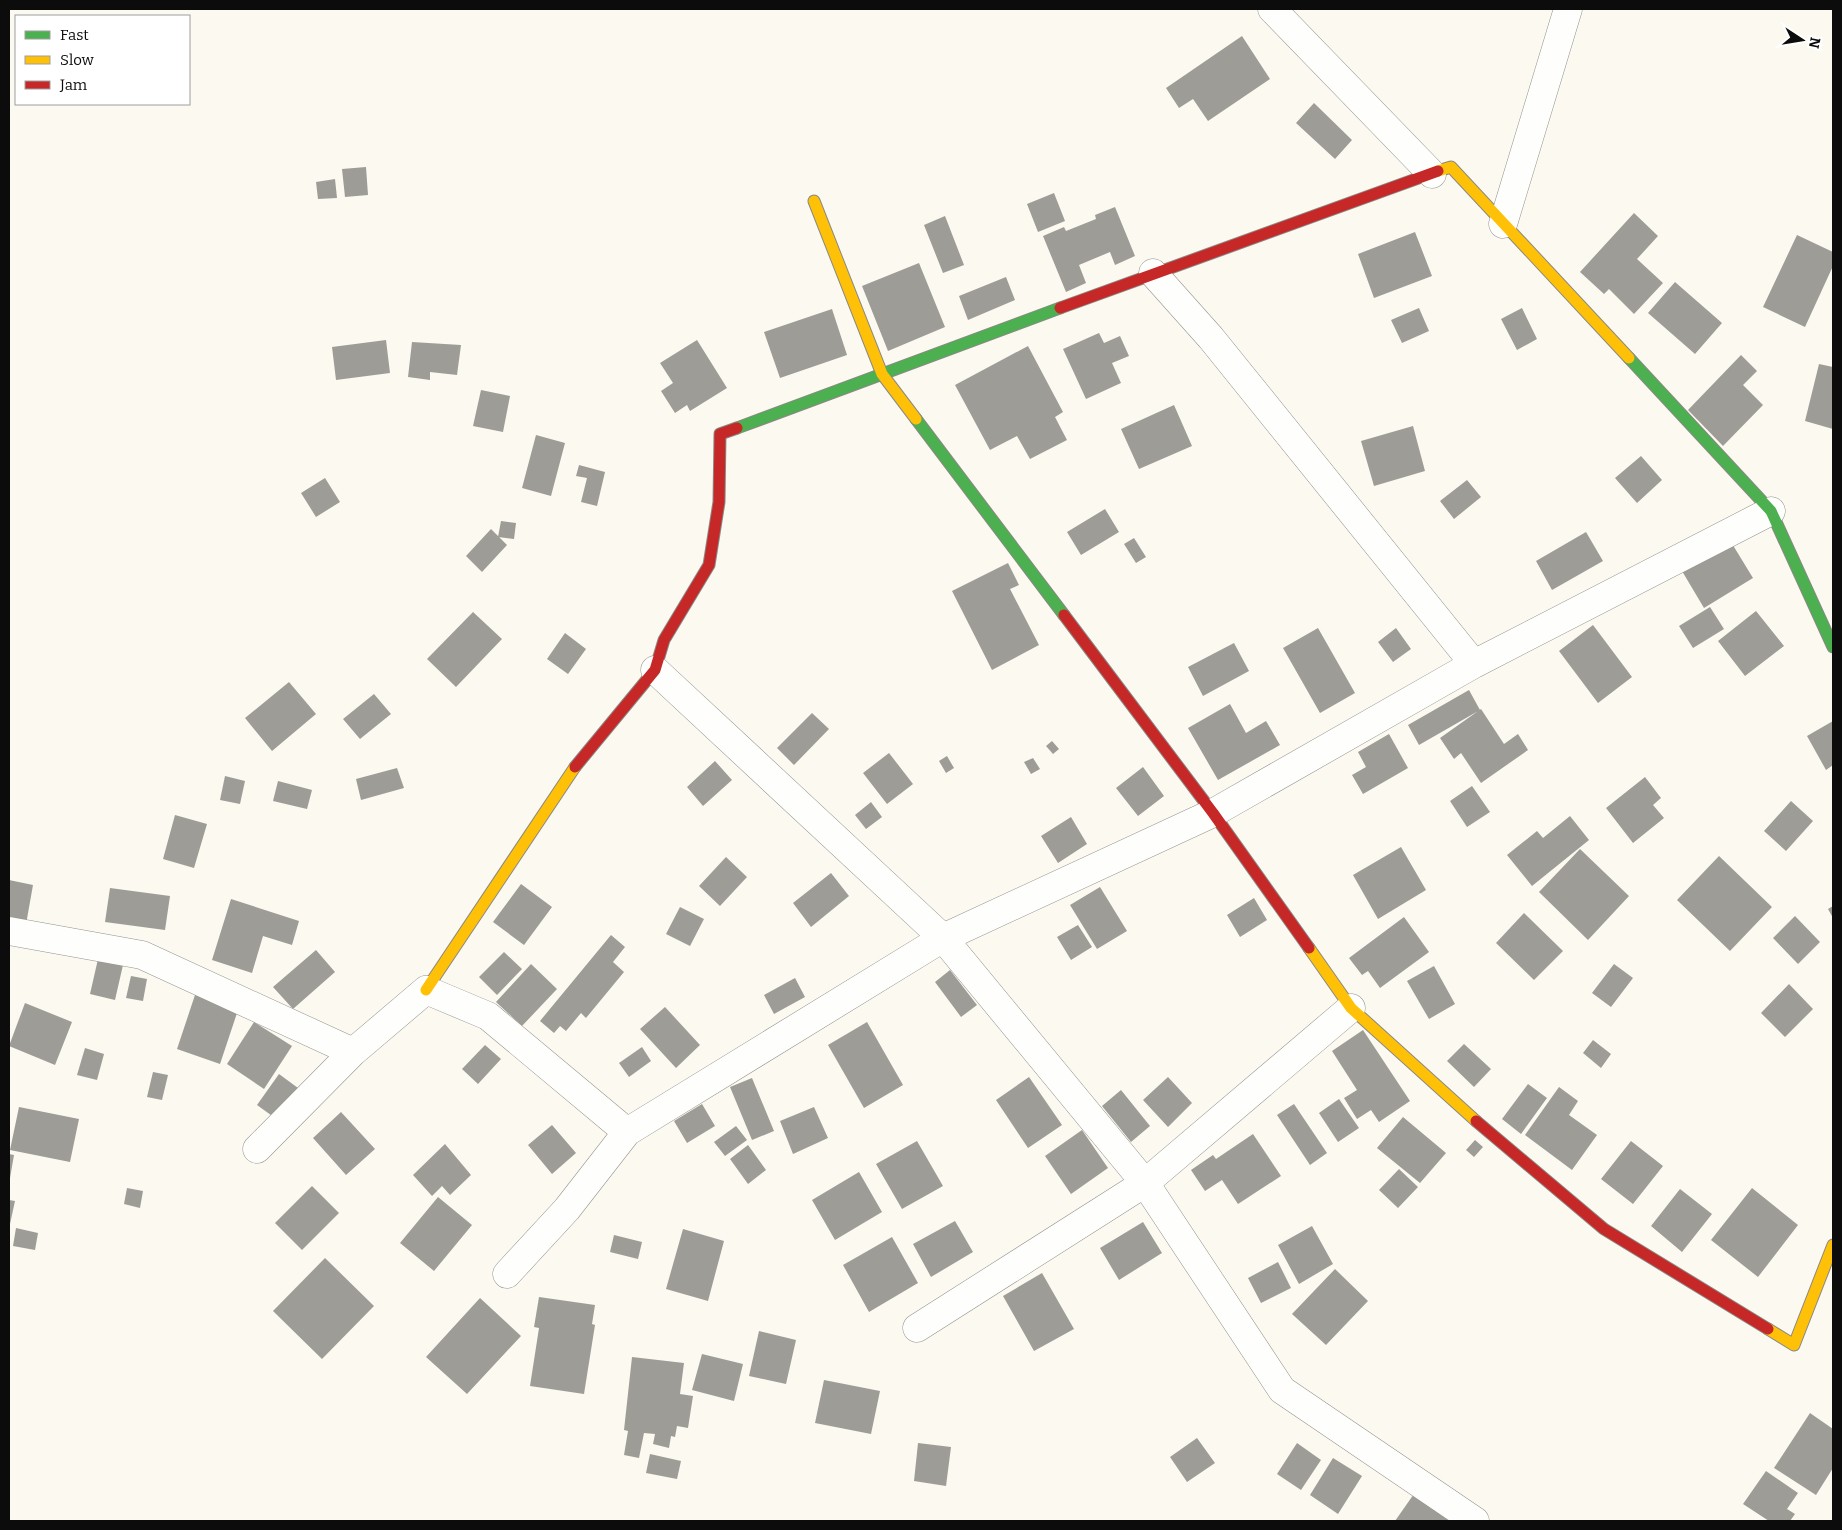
<svg xmlns="http://www.w3.org/2000/svg" width="1842" height="1530" font-family="Bitter,serif">
  <style>
    .building { fill: #9e9c96 }
    .lines { fill: none; stroke-linecap: round; stroke-linejoin: round }
    .street-casing { stroke: #94938f; stroke-width: 29 }
    .fast-casing { stroke: #8a8985; stroke-width: 13 }
    .slow-casing { stroke: #8a8985; stroke-width: 13 }
    .jam-casing { stroke: #8a8985; stroke-width: 13 }
    .street { stroke: #fefefd; stroke-width: 28 }
    .fast { stroke: #4caf50; stroke-width: 11 }
    .slow { stroke: #ffc107; stroke-width: 11 }
    .jam { stroke: #c62828; stroke-width: 11 }
  </style>
  <rect width="100%" height="100%" fill="#fbf9f0"/>
  <!-- building -->
  <path class="building" d="M1242,36l28,43 -62,42 -15,-22 -14,9 -13,-20z
    M1314,103l38,37 -17,19 -39,-36z
    M366,167l2,28 -23,2 -3,-28z
    M335,179l2,19 -19,1 -2,-17z
    M1054,193l11,28 -27,11 -11,-28z
    M1115,207l20,49 -20,9 -5,-13 -31,13 7,18 -20,9 -23,-56 21,-9 2,4 30,-12 -1,-4z
    M1634,213l24,23 -21,23 26,24 -29,31 -25,-25 -5,5 -24,-22z
    M945,216l19,49 -21,8 -19,-48z
    M1415,232l17,44 -58,22 -16,-44z
    M1797,235l36,17v14l-28,61 -42,-20z
    M919,263l26,64 -57,24 -26,-65z
    M1006,277l9,23 -47,20 -9,-24z
    M1675,282l47,41 -27,31 -47,-41z
    M1419,308l10,23 -27,12 -11,-23z
    M1522,308l15,31 -20,11 -16,-31z
    M832,309l15,46 -67,23 -16,-46z
    M1099,333l5,10 16,-7 9,20 -17,7 9,20 -35,16 -23,-50z
    M386,340l4,33 -54,7 -4,-33z
    M697,340l30,48 -37,23 -3,-6 -12,8 -14,-22 12,-8 -13,-20z
    M412,342l49,3 -4,30 -27,-3v8l-22,-3z
    M1028,346l35,66 -8,5 12,23 -37,19 -13,-23 -27,14 -35,-65z
    M1741,355l16,16 -14,14 20,20 -40,41 -35,-36z
    M1819,364l14,3v62l-28,-8z
    M481,390l29,6 -7,36 -30,-6z
    M1174,405l18,41 -53,23 -18,-40z
    M1413,426l12,45 -51,15 -13,-45z
    M536,435l29,8 -14,53 -29,-8z
    M1641,456l21,24 -25,23 -22,-25z
    M579,465l26,7 -8,34 -16,-4 6,-24 -11,-2z
    M325,478l15,24 -24,15 -15,-24z
    M1467,480l14,17 -27,22 -14,-18z
    M1105,509l14,23 -38,23 -14,-23z
    M501,521l15,2 -2,16 -16,-2z
    M491,529l16,16 -25,27 -16,-16z
    M1586,532l17,29 -51,29 -16,-29z
    M1134,538l12,19 -10,6 -12,-19z
    M1731,542l22,36 -49,30 -22,-37z
    M1008,563l11,22 -9,4 29,56 -47,25 -40,-79z
    M1710,607l14,22 -31,19 -14,-22z
    M1756,611l28,35 -39,30 -27,-35z
    M473,612l29,27 -46,48 -29,-28z
    M1593,625l39,52 -34,26 -39,-52z
    M1318,628l37,65 -35,20 -37,-65z
    M1396,628l15,21 -18,13 -15,-20z
    M565,633l21,16 -18,25 -21,-15z
    M1234,643l15,28 -46,25 -15,-29z
    M289,682l27,32 -44,37 -27,-33z
    M1469,690l11,20 -61,35 -11,-20z
    M374,694l17,20 -31,25 -17,-20z
    M1230,704l16,29 20,-12 14,24 -62,35 -30,-52z
    M1481,709l23,35 14,-10 10,16 -47,33 -20,-30 -7,6 -14,-21z
    M812,713l17,16 -35,36 -17,-17z
    M1833,721v44l-7,5 -19,-34z
    M1389,734l19,34 -45,26 -11,-19 14,-8 -8,-15z
    M1052,741l7,8 -6,5 -7,-8z
    M889,753l24,31 -26,20 -24,-31z
    M947,756l7,12 -8,5 -7,-12z
    M1033,758l7,11 -9,5 -7,-12z
    M715,761l17,19 -29,26 -16,-19z
    M1143,767l21,29 -26,20 -22,-28z
    M397,768l7,20 -43,12 -5,-21z
    M225,776l20,5 -5,23 -20,-4z
    M1645,777l16,21 -8,7 11,13 -31,25 -27,-35z
    M278,781l34,9 -5,19 -34,-8z
    M1472,786l18,26 -23,15 -17,-26z
    M1791,801l22,20 -27,30 -22,-20z
    M871,802l11,15 -16,12 -11,-14z
    M175,815l32,9 -13,44 -31,-9z
    M1570,816l19,24 -57,46 -25,-31 30,-24 6,7z
    M1071,817l16,27 -29,19 -17,-27z
    M1401,847l25,43 -48,29 -25,-44z
    M1580,849l49,47 -41,44 -49,-48z
    M1719,856l53,51 -42,44 -53,-51z
    M726,857l21,20 -27,29 -21,-20z
    M831,873l18,23 -38,31 -18,-24z
    M9,880l24,5 -8,45 -16,-3z
    M521,884l31,23 -28,38 -31,-23z
    M1100,887l27,44 -30,18 -27,-44z
    M110,888l60,8 -5,34 -60,-8z
    M1254,898l13,22 -27,17 -13,-22z
    M231,899l68,22 -7,24 -29,-9 -11,37 -40,-13z
    M1833,906v12l-5,-9z
    M680,907l24,12 -14,27 -24,-12z
    M1524,913l39,38 -29,29 -38,-37z
    M1795,916l25,26 -22,22 -25,-26z
    M1404,917l25,35 -49,36 -12,-17 -6,4 -13,-17z
    M1078,925l14,22 -21,13 -14,-23z
    M611,935l14,12 -12,15 11,10 -38,46 -5,-5 -15,18 -6,-5 -6,7 -14,-12z
    M316,950l19,22 -42,37 -20,-22z
    M504,952l18,17 -25,26 -18,-18z
    M98,959l25,6 -8,35 -25,-6z
    M531,964l26,25 -35,37 -26,-24z
    M1614,964l19,14 -22,29 -19,-14z
    M1434,966l21,38 -26,15 -22,-38z
    M950,970l27,35 -16,12 -26,-35z
    M131,976l16,3 -4,22 -17,-3z
    M795,978l10,19 -31,17 -10,-19z
    M1789,984l24,25 -28,28 -24,-24z
    M197,989l43,15 -20,60 -43,-15z
    M25,1003l47,19 -17,43 -46,-19z
    M665,1007l35,38 -24,23 -36,-39z
    M254,1022l38,24 -28,43 -37,-25z
    M867,1022l36,63 -39,23 -36,-63z
    M1363,1030l47,71 -31,21 -8,-12 -14,9 -13,-21 13,-8 -25,-39z
    M1593,1040l18,14 -10,14 -18,-15z
    M1464,1044l27,25 -17,18 -27,-26z
    M485,1045l16,14 -23,25 -16,-15z
    M642,1047l9,14 -22,16 -10,-14z
    M85,1048l19,6 -7,26 -20,-5z
    M153,1072l15,3 -6,25 -15,-3z
    M279,1074l19,14 -23,30 -18,-13z
    M1029,1077l33,48 -34,23 -32,-48z
    M1168,1077l24,26 -24,24 -25,-27z
    M752,1078l22,53 -22,9 -22,-53z
    M1528,1084l19,14 -26,36 -19,-15z
    M1559,1087l19,14 -9,14 28,20 -25,35 -47,-35z
    M1121,1090l29,36 -19,16 -29,-36z
    M1339,1099l20,29 -21,14 -19,-29z
    M702,1104l13,22 -28,17 -13,-22z
    M1294,1104l33,49 -17,12 -33,-50z
    M19,1107l60,12 -9,43 -60,-12z
    M814,1107l14,31 -35,16 -13,-33z
    M341,1112l34,37 -29,26 -33,-37z
    M1403,1117l43,36 -26,30 -43,-35z
    M552,1125l24,28 -24,21 -24,-29z
    M736,1126l11,14 -22,16 -11,-14z
    M1082,1130l26,38 -37,26 -26,-38z
    M1253,1134l28,42 -43,28 -16,-24 -17,11 -14,-21 22,-15 3,4z
    M1475,1140l8,7 -9,10 -8,-7z
    M917,1141l26,45 -41,23 -26,-45z
    M1631,1141l32,25 -30,38 -32,-25z
    M445,1144l26,31 -21,20 -8,-9 -10,10 -19,-21z
    M748,1145l18,25 -18,14 -18,-25z
    M9,1154l5,1 -4,23h-1z
    M1399,1169l19,18 -20,21 -19,-18z
    M859,1172l23,40 -47,28 -23,-40z
    M312,1186l27,27 -37,37 -27,-27z
    M127,1188l16,3 -3,17 -16,-4z
    M1752,1188l46,37 -40,52 -47,-37z
    M1680,1189l32,25 -30,38 -31,-26z
    M438,1197l34,28 -38,46 -34,-28z
    M9,1200l6,1 -5,23h-1z
    M955,1221l18,31 -42,25 -18,-33z
    M1143,1222l19,31 -43,27 -19,-32z
    M1312,1226l21,38 -34,20 -21,-39z
    M16,1228l22,5 -3,17 -22,-4z
    M683,1229l41,12 -16,60 -42,-12z
    M614,1235l28,7 -4,17 -28,-7z
    M892,1237l26,46 -49,29 -26,-47z
    M325,1258l49,48 -52,53 -49,-48z
    M1278,1262l13,26 -30,15 -13,-25z
    M1335,1269l33,32 -42,44 -34,-31z
    M1042,1273l32,56 -40,22 -31,-55z
    M539,1297l56,8 -3,19 3,1 -11,69 -54,-8 9,-58 -5,-1z
    M480,1298l41,38 -54,58 -41,-37z
    M759,1331l37,9 -10,44 -37,-8z
    M702,1354l41,10 -9,37 -42,-11z
    M632,1357l52,6 -4,31 13,2 -5,32 -11,-2 -2,11 -4,-1 -2,12 -16,-4 2,-10 -11,-1 -5,25 -15,-3 4,-24 -4,-1z
    M824,1380l56,11 -9,43 -56,-11z
    M1810,1413l23,16v39l-17,27 -42,-27z
    M1197,1438l18,25 -28,19 -17,-25z
    M918,1443l33,4 -5,39 -32,-5z
    M1297,1443l24,17 -20,30 -24,-16z
    M650,1454l31,7 -4,18 -31,-6z
    M1333,1458l29,18 -24,38 -28,-19z
    M1766,1471l32,22 -11,16 8,5 -5,7h-21l-26,-17z
    M1416,1491l42,30h-63z"/>
  <g class="lines">
    <defs>
      <path id="street" d="M1272,9l160,165
        M1503,224l65,-215
        M1153,273l58,65 263,326
        M655,670l288,268 202,245 137,207 193,131
        M9,931l133,24 211,97
        M257,1149l96,-97 73,-62 62,26 139,116
        M507,1274l60,-65 60,-77 316,-194 270,-125 261,-149 297,-153
        M917,1328l228,-145 206,-175"/>
      <path id="fast" d="M1629,358l142,153 62,136
        M916,419l148,196
        M737,428l323,-120"/>
      <path id="slow" d="M1438,171l13,-4 178,191
        M814,201l68,173 34,45
        M1309,948l42,60 125,113
        M426,990l149,-223
        M1768,1329l26,16 39,-100"/>
      <path id="jam" d="M1060,308l378,-137
        M1064,615l149,198 96,135
        M575,767l80,-97 9,-30 45,-75 10,-63 1,-68 17,-6
        M1476,1121l128,108 164,100"/>
    </defs>
    <!-- street casing -->
    <use href="#street" class="street-casing"/>
    <!-- fast casing -->
    <use href="#fast" class="fast-casing"/>
    <!-- slow casing -->
    <use href="#slow" class="slow-casing"/>
    <!-- jam casing -->
    <use href="#jam" class="jam-casing"/>
    <!-- street -->
    <use href="#street" class="street"/>
    <!-- fast -->
    <use href="#fast" class="fast"/>
    <!-- slow -->
    <use href="#slow" class="slow"/>
    <!-- jam -->
    <use href="#jam" class="jam"/>
  </g>
  <!-- border -->
  <rect width="1842" height="1530" fill="none" stroke="#0c0c0c" stroke-width="20"/>
  <!-- legend -->
  <rect x="15" y="15" width="175" height="90" fill="#ffffff" stroke="#9e9e9e"/>
  <rect x="25" y="31" width="25" height="8" fill="#4caf50" stroke="#9e9e9e"/>
  <text x="60" y="40" font-size="15" fill="#0c0c0c">Fast</text>
  <rect x="25" y="56" width="25" height="8" fill="#ffc107" stroke="#9e9e9e"/>
  <text x="60" y="65" font-size="15" fill="#0c0c0c">Slow</text>
  <rect x="25" y="81" width="25" height="8" fill="#c62828" stroke="#9e9e9e"/>
  <text x="60" y="90" font-size="15" fill="#0c0c0c">Jam</text>
  <!-- north arrow -->
  <g transform="translate(1802 40) rotate(102)" stroke="#ffffff" stroke-width="4" paint-order="stroke">
  <path d="M0-4L9 19L0 12L-9 19Z" fill="#0c0c0c"/>
  <text y="-8" font-size="14" font-weight="bold" text-anchor="middle" fill="#0c0c0c">N</text>
  </g>
</svg>
